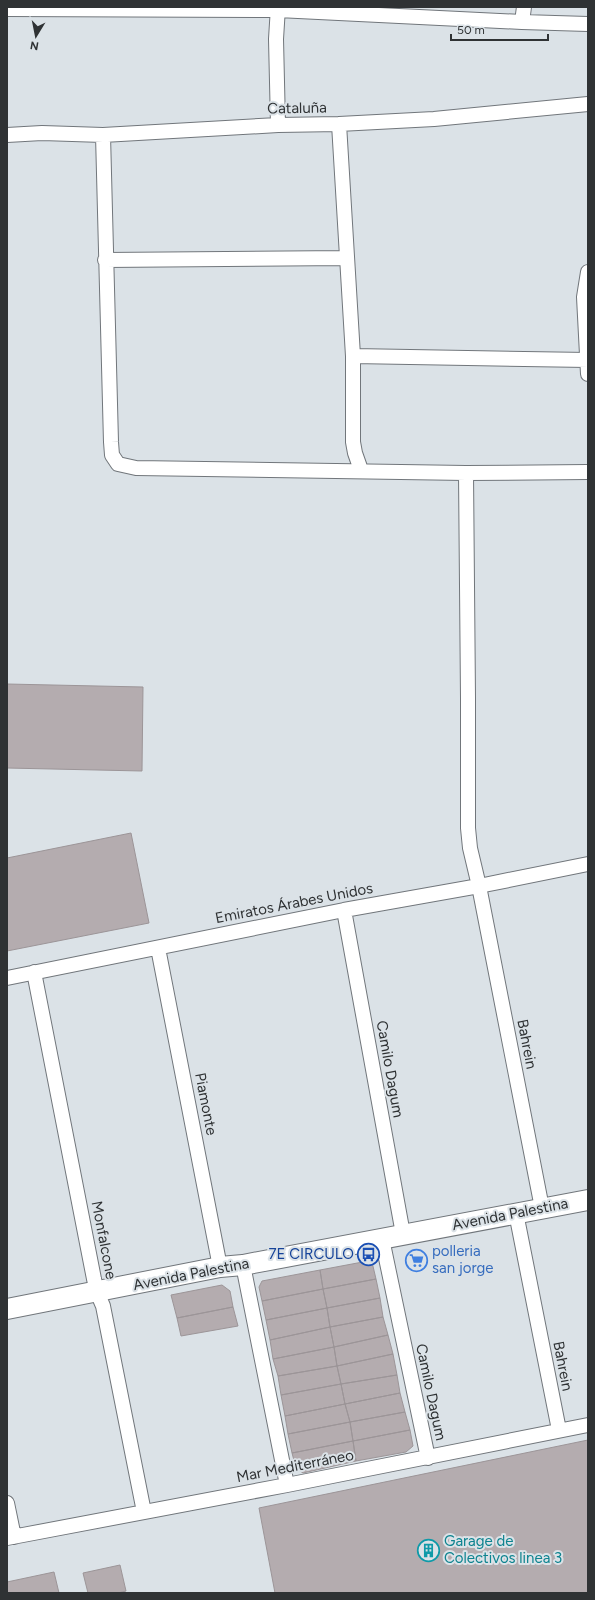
<svg xmlns="http://www.w3.org/2000/svg" width="595" height="1600" font-family="Figtree,sans-serif">
  <style>
    .building { fill: #b4acaf; stroke: #9c9598 }
    .lines { fill: none; stroke-linecap: round; stroke-linejoin: round }
    .street-casing { stroke: #71767b; stroke-width: 16 }
    .secondary-casing { stroke: #71767b; stroke-width: 22 }
    .street { stroke: #fff; stroke-width: 14 }
    .secondary { stroke: #fff; stroke-width: 20 }
    .labels { text-anchor: middle; dominant-baseline: central; stroke-width: 4; stroke-linejoin: round; paint-order: stroke }
    .street-label { font-size: 15px; fill: #2f3234; stroke: #dbe2e7 }
    .shop-label { font-size: 15px; fill: #366cbe; stroke: #dbe2e7; text-anchor: start }
    .transit-label { font-size: 15px; fill: #164399; stroke: #dbe2e7; text-anchor: end }
    .culture-label { font-size: 15px; fill: #0d838f; stroke: #dbe2e7; text-anchor: start }
  </style>
  <rect width="100%" height="100%" fill="#dbe2e7"/>
  <!-- building -->
  <path class="building" d="M7,684l136,3 -1,84 -135,-3z
    M131,833l18,90 -142,28v-93z
    M368,1261l4,1 4,17 -53,10 -3,-19z
    M320,1270l3,19 -61,12 -3,-14 3,-6z
    M376,1279l4,19 -53,10 -4,-19z
    M222,1285l8,6 3,16 -56,11 -6,-23z
    M323,1289l4,19 -61,12 -4,-19z
    M380,1298l3,19 -53,10 -3,-19z
    M233,1307l5,19 -57,10 -4,-18z
    M327,1308l3,19 -60,13 -4,-20z
    M383,1317l5,18 -54,12 -4,-20z
    M330,1327l4,20 -61,12 -3,-19z
    M388,1335l5,19 -56,12 -3,-19z
    M334,1347l3,19 -59,10 -5,-17z
    M393,1354l4,21 -56,9 -4,-18z
    M337,1366l4,18 -60,11 -3,-19z
    M397,1375l3,18 -55,11 -4,-20z
    M341,1384l4,20 -60,12 -4,-21z
    M400,1393l5,19 -55,10 -5,-18z
    M345,1404l5,18 -62,12 -3,-18z
    M405,1412l5,18 -57,11 -3,-19z
    M350,1422l3,19 -61,12 -4,-19z
    M410,1430l3,16 -7,6 -50,9 -3,-20z
    M588,1440v153h-313l-16,-85z
    M353,1441l3,20 -53,12 -7,-5 -4,-15z
    M120,1565l6,26 -8,2h-30l-5,-20z
    M54,1572l5,21h-52v-11z"/>
  <g class="lines">
    <defs>
      <path id="street" d="M7,9l271,1 244,12 66,2
        M522,22l2,-15
        M339,124l14,232v86l2,11 6,17
        M278,125l-2,-86 2,-32
        M7,135l35,-2 61,2 175,-10 61,-1 95,-5 154,-15
        M103,135l8,307 1,13 6,9 18,4 330,5 122,-1
        M105,260l242,-2
        M588,272l-4,25 4,77
        M353,356l235,4
        M466,473l2,225v130l2,20 9,38 63,322
        M344,910l59,324
        M158,948l62,319
        M34,972l60,307 3,13 6,14 41,206
        M7,978l337,-68 135,-24 109,-22
        M516,1213l43,217
        M382,1239l46,219
        M243,1265l44,220
        M7,1503l7,34
        M7,1538l280,-53 301,-60"/>
      <path id="secondary" d="M7,1309l213,-42 23,-2 345,-65"/>
    </defs>
    <!-- street casing -->
    <use href="#street" class="street-casing"/>
    <!-- secondary casing -->
    <use href="#secondary" class="secondary-casing"/>
    <!-- street -->
    <use href="#street" class="street"/>
    <!-- secondary -->
    <use href="#secondary" class="secondary"/>
  </g>
  <!-- icons -->
  <defs>
    <symbol id="bus-ring" viewBox="-11 -11 22 22"><circle r="9.5" fill="#dbe2e7" stroke="#1a4fb4" stroke-width="1.5"/><path d="M-5-6H5V4H4V6H2V4H-2V6H-4V4H-5ZM-3.5-4V0h7V-4ZM-3.5 1.2v1.5H-2V1.2ZM2 1.2v1.5H3.5V1.2Z" fill="#1a4fb4"/></symbol>
    <symbol id="supermarket-ring" viewBox="-11 -11 22 22"><circle r="9.5" fill="#dbe2e7" stroke="#3f7fe0" stroke-width="1.5"/><path d="M-6-5.5h2.5l.6 2H6L4.5 2H-2.5L-4.4-4H-6ZM-1.5 3.2a1.3 1.3 0 1 0 .1 0ZM3 3.2a1.3 1.3 0 1 0 .1 0Z" fill="#3f7fe0"/></symbol>
    <symbol id="building-ring" viewBox="-11 -11 22 22"><circle r="9.5" fill="#dbe2e7" stroke="#0f9aa8" stroke-width="1.5"/><path d="M-4-6H4V6H1V3H-1V6H-4ZM-2.5-4.3h1.7v1.8h-1.7ZM.8-4.3h1.7v1.8H.8ZM-2.5-1h1.7V.8h-1.7ZM.8-1h1.7V.8H.8Z" fill="#0f9aa8"/></symbol>
  </defs>
  <g fill-rule="evenodd">
    <use href="#bus-ring" x="356" y="1242" width="25" height="25"/>
    <use href="#supermarket-ring" x="404" y="1248" width="25" height="25"/>
    <use href="#building-ring" x="416" y="1538" width="25" height="25"/>
  </g>
  <g class="labels">
    <!-- street labels -->
    <g class="street-label">
      <text transform="translate(297 108) rotate(-1)">Cataluña</text>
      <text transform="translate(294 903) rotate(-11)">Emiratos Árabes Unidos</text>
      <text transform="translate(527 1044) rotate(79)">Bahrein</text>
      <text transform="translate(390 1069) rotate(80)">Camilo Dagum</text>
      <text transform="translate(206 1104) rotate(79)">Piamonte</text>
      <text transform="translate(510 1214) rotate(-11)">Avenida Palestina</text>
      <text transform="translate(104 1240) rotate(79)">Monfalcone</text>
      <text transform="translate(191 1274) rotate(-11)">Avenida Palestina</text>
      <text transform="translate(563 1366) rotate(79)">Bahrein</text>
      <text transform="translate(431 1392) rotate(78)">Camilo Dagum</text>
      <text transform="translate(295 1466) rotate(-11)">Mar Mediterráneo</text>
    </g>
    <!-- shop labels -->
    <g class="shop-label">
      <text x="432" y="1251">polleria<tspan x="432" dy="17">san jorge</tspan></text>
    </g>
    <!-- transit labels -->
    <g class="transit-label">
      <text x="354" y="1254">7E CIRCULO</text>
    </g>
    <!-- culture labels -->
    <g class="culture-label">
      <text x="444" y="1541">Garage de<tspan x="444" dy="17">Colectivos linea 3</tspan></text>
    </g>
  </g>
  <!-- border -->
  <rect width="595" height="1600" fill="none" stroke="#2f3234" stroke-width="16"/>
  <!-- north arrow -->
  <g transform="translate(36 36) rotate(190)" stroke="#dbe2e7" stroke-width="3" paint-order="stroke">
  <path d="M0-3L7 15L0 10L-7 15Z" fill="#2f3234"/>
  <text y="-6" font-size="11" font-weight="bold" text-anchor="middle" fill="#2f3234">N</text>
  </g>
  <!-- scale -->
  <path d="M451 34v6h97v-6" fill="none" stroke="#2f3234" stroke-width="2"/>
  <text x="457" y="34" font-size="12" fill="#2f3234" stroke="#dbe2e7" stroke-width="3" paint-order="stroke">50 m</text>
</svg>
